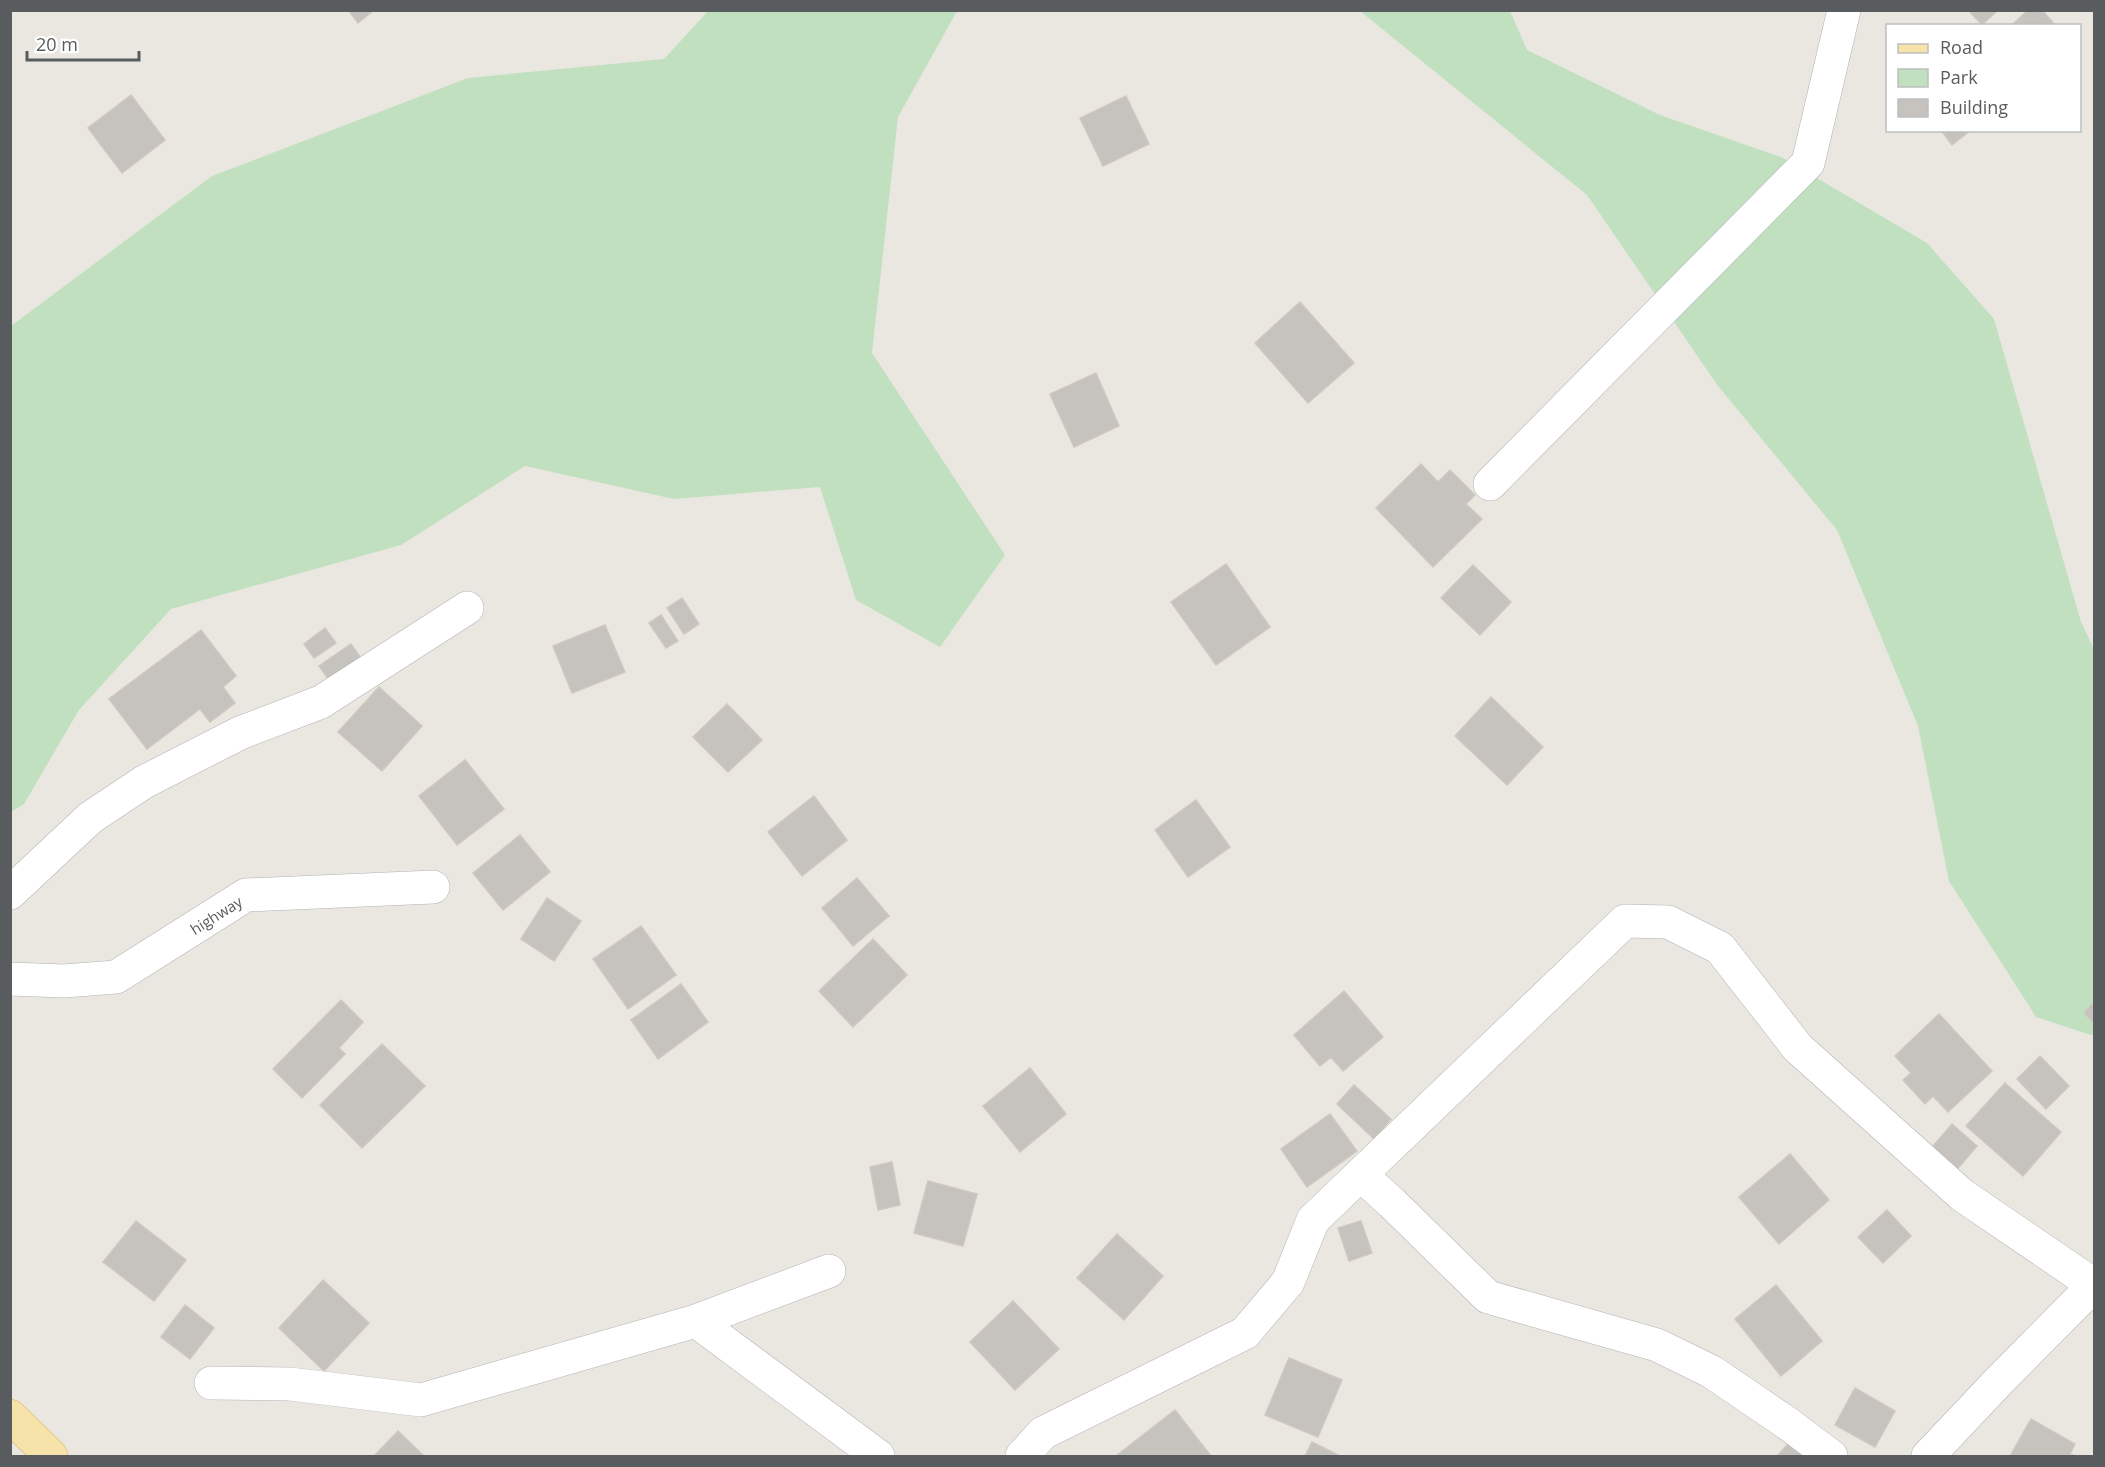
<svg xmlns="http://www.w3.org/2000/svg" width="2105" height="1467" font-family="'Open Sans',sans-serif">
  <style>
    .green { fill: #c1e0bf }
    .building { fill: #c6c2bd; stroke: #cec8bf; stroke-width: 1.5 }
    .lines { fill: none; stroke-linecap: round; stroke-linejoin: round }
    .street-casing { stroke: #b1b3b7; stroke-width: 34 }
    .primary-casing { stroke: #e0b363; stroke-width: 34 }
    .street { stroke: #fff; stroke-width: 33 }
    .primary { stroke: #f5e3aa; stroke-width: 33 }
    .labels { text-anchor: middle; dominant-baseline: central; stroke-width: 5; stroke-linejoin: round; paint-order: stroke }
    .street-label { font-size: 15px; fill: #595c5f; stroke: #fff }
  </style>
  <rect width="100%" height="100%" fill="#eae7e0"/>
  <!-- green -->
  <path class="green" d="M708,11h249l-59,106 -26,236 133,202 -65,92 -84,-47 -36,-113 -146,12 -149,-33 -124,79 -230,64 -92,101 -55,94 -13,8v-486l201,-150 256,-98 196,-19z
    M1360,11h150l17,39 133,65 121,42 146,86 67,76 87,303 13,27v387l-58,-19 -87,-136 -31,-155 -81,-196 -119,-144 -131,-191z"/>
  <!-- building -->
  <path class="building" d="M348,10h26l-16,13z
    M1968,10h30l-16,15z
    M2028,10h14l14,16h-45z
    M131,95l34,45 -43,33 -34,-45z
    M1126,96l23,48 -46,22 -23,-48z
    M1941,130h30l-19,15z
    M1300,302l54,61 -46,40 -53,-60z
    M1096,373l23,53 -45,21 -24,-53z
    M1421,464l17,18 12,-12 25,25 -9,9 16,15 -49,48 -57,-59z
    M1226,564l44,63 -54,38 -45,-63z
    M1473,565l38,37 -31,33 -39,-37z
    M682,598l17,26 -15,10 -17,-26z
    M661,615l17,26 -12,7 -17,-25z
    M605,625l20,47 -53,21 -19,-47z
    M325,628l11,15 -22,15 -10,-14z
    M201,630l35,46 -13,11 12,16 -25,19 -10,-13 -53,40 -38,-50z
    M351,644l12,17 -32,22 -12,-17z
    M379,687l43,39 -40,45 -44,-39z
    M1491,697l52,50 -36,38 -52,-49z
    M727,704l35,36 -34,32 -35,-35z
    M465,760l39,49 -47,36 -38,-49z
    M814,796l33,44 -45,36 -34,-44z
    M1196,800l34,47 -42,30 -33,-47z
    M520,835l30,37 -47,38 -30,-37z
    M857,878l32,38 -36,30 -31,-38z
    M547,898l34,23 -27,40 -33,-22z
    M641,926l35,49 -48,34 -35,-50z
    M873,939l34,36 -54,52 -34,-36z
    M681,984l27,38 -50,37 -27,-39z
    M1344,991l39,46 -40,34 -12,-14 -11,9 -26,-31z
    M341,1000l22,22 -24,26 6,6 -43,44 -29,-29z
    M2094,1002v21l-10,-10z
    M1939,1014l53,57 -44,41 -15,-16 -8,8 -22,-24 8,-7 -16,-17z
    M382,1044l43,42 -63,62 -42,-43z
    M2040,1056l29,30 -23,23 -29,-30z
    M1030,1068l36,46 -46,38 -37,-46z
    M2005,1083l56,49 -38,44 -57,-50z
    M1354,1085l37,34 -17,20 -37,-35z
    M1330,1114l27,37 -50,36 -26,-38z
    M1952,1124l25,22 -23,27 -26,-21z
    M1790,1154l39,46 -50,44 -40,-47z
    M892,1162l8,43 -22,5 -8,-43z
    M928,1181l49,13 -14,52 -49,-13z
    M1887,1210l24,26 -28,27 -25,-26z
    M136,1221l50,39 -32,41 -51,-39z
    M1361,1221l11,32 -23,8 -11,-33z
    M1117,1234l46,42 -39,44 -47,-42z
    M323,1280l46,43 -45,48 -45,-43z
    M1776,1285l46,56 -41,35 -46,-57z
    M1013,1301l46,48 -44,41 -45,-48z
    M185,1305l29,23 -24,31 -29,-22z
    M1289,1358l53,22 -24,57 -53,-22z
    M1855,1388l40,23 -20,36 -40,-22z
    M1175,1410l36,46h-95z
    M2031,1419l44,25 -5,10 5,2h-65z
    M398,1431l26,25h-50z
    M1791,1441l18,15h-32z
    M1312,1442l28,14h-35z"/>
  <g class="lines">
    <defs>
      <path id="street" d="M1490,484l318,-321 36,-153
        M10,893l80,-75 54,-36 96,-49 81,-31 146,-94
        M10,979l54,2 52,-4 130,-82 187,-8
        M1361,1175l31,28 96,94 169,48 55,27 75,51 44,33
        M696,1321l182,135
        M211,1383l79,1 131,16 275,-79 133,-50
        M1022,1456l21,-23 202,-100 43,-51 25,-62 312,-299 43,1 52,26 78,100 164,147 132,90
        M1928,1456l70,-74 96,-97"/>
      <path id="primary" d="M10,1416l41,40"/>
    </defs>
    <!-- street casing -->
    <use href="#street" class="street-casing"/>
    <!-- primary casing -->
    <use href="#primary" class="primary-casing"/>
    <!-- street -->
    <use href="#street" class="street"/>
    <!-- primary -->
    <use href="#primary" class="primary"/>
  </g>
  <g class="labels">
    <!-- street labels -->
    <g class="street-label">
      <text transform="translate(216 915) rotate(-32)">highway</text>
    </g>
  </g>
  <!-- border -->
  <rect width="2105" height="1467" fill="none" stroke="#595c5f" stroke-width="24"/>
  <!-- legend -->
  <rect x="1886" y="24" width="195" height="108" fill="#ffffff" stroke="#bdbebf" stroke-width="1.5"/>
  <rect x="1898" y="44" width="30" height="9" fill="#f5e3aa" stroke="#bdbebf" stroke-width="1.5"/>
  <text x="1940" y="54" font-size="18" fill="#595c5f">Road</text>
  <rect x="1898" y="69" width="30" height="18" fill="#c1e0bf" stroke="#bdbebf" stroke-width="1.5"/>
  <text x="1940" y="84" font-size="18" fill="#595c5f">Park</text>
  <rect x="1898" y="99" width="30" height="18" fill="#c6c2bd" stroke="#bdbebf" stroke-width="1.5"/>
  <text x="1940" y="114" font-size="18" fill="#595c5f">Building</text>
  <!-- scale -->
  <path d="M27 51v9h112v-9" fill="none" stroke="#595c5f" stroke-width="3"/>
  <text x="36" y="51" font-size="18" fill="#595c5f" stroke="#ffffff" stroke-width="4.5" paint-order="stroke">20 m</text>
</svg>
